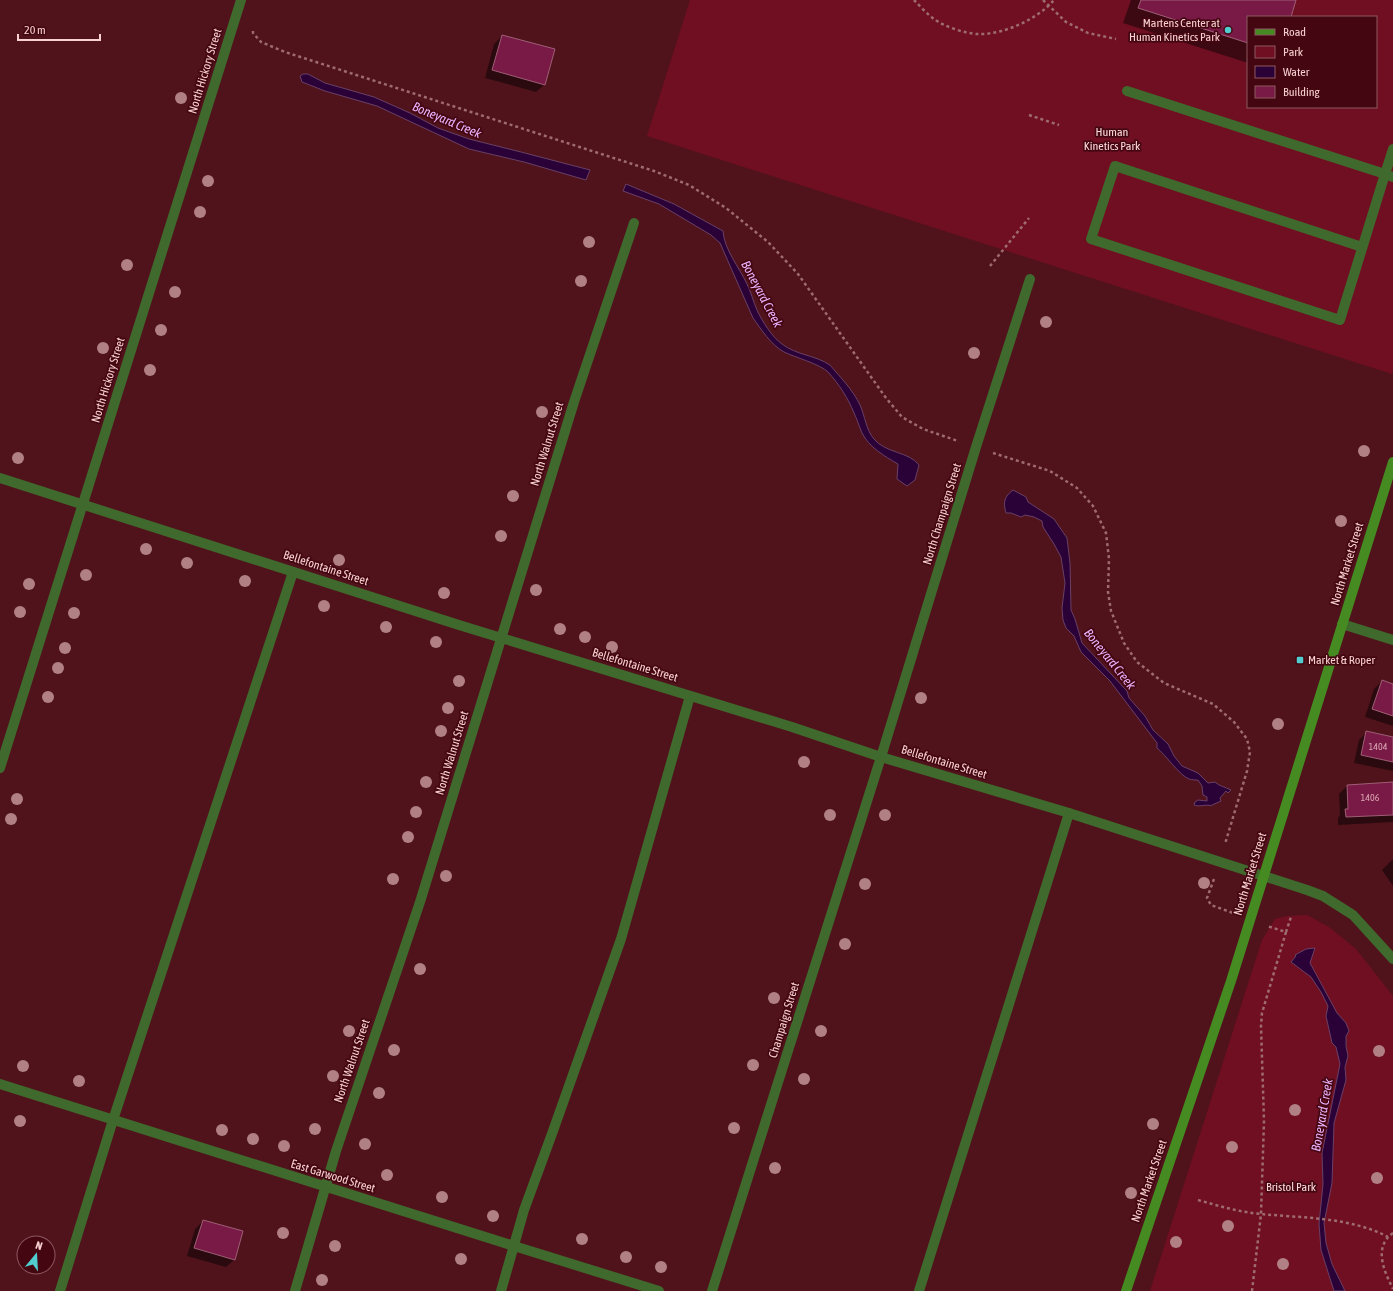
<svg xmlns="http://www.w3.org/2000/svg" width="1393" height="1291" font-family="'Asap Condensed',sans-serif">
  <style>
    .green { fill: #710f22; fill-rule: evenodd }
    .water { fill: #2b0237; stroke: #694066 }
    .shadow { fill: #0007 }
    .building { fill: #791a46; stroke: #9f5e76 }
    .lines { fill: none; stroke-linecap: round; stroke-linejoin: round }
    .path { stroke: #9e6b70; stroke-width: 2.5; stroke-dasharray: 3 3; stroke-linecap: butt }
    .service { stroke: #3f692d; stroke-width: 10 }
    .minor { stroke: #3f692d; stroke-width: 10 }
    .secondary { stroke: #458b21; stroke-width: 10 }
    .tree { fill: #b08085 }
    .poi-dot { fill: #52cdcf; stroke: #440712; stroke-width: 1.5 }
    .labels { text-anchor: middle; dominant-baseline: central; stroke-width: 3.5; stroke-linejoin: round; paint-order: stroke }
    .number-label { font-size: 10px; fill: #d9a3af }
    .poi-label { font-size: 12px; fill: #f9d1d2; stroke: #440712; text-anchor: end }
    .street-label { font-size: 12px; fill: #f9d1d2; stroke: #440712 }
    .park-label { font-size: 12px; fill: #fedadb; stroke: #440712 }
    .water-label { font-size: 13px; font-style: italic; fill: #eab2fd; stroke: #440712 }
  </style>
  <rect width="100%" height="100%" fill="#50131b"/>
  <!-- green -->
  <path class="green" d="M690,0h703v370l-1,4 -745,-238zM1248,17h128v90h-128z
    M1307,915l22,12 27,22 37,47v295h-243l112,-351 13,-21 13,-3z"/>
  <!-- water -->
  <path class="water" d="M303,74h5l17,9 49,14 36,16 28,15 31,11 52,13 69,18 -4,10 -62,-18 -55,-13 -92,-43 -52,-15 -23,-9 -2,-6z
    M626,184l48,20 49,27c1,18 16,36 24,53 4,8 6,17 10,26 5,11 15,27 25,34 14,11 33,11 48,21 10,12 23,25 30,40 5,11 6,25 14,34 11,14 36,13 45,26l-4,15 -8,6 -10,-7 1,-15c-14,-8 -29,-17 -36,-31 -3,-7 -5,-14 -8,-20 -6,-15 -15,-29 -26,-41 -8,-8 -34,-15 -44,-20 -13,-7 -23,-23 -31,-34l-33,-75 -9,-8 -52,-31 -36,-13z
    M1013,490l13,7 2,5 26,17 13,19 3,25 1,47 4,9 7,24 45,48 2,7 16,18 8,14 15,14 6,12 8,10 16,7 10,10 7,-1c4,4 10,5 16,8l-3,3 -2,-2 -6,7 1,3 -11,5 -1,-1 -11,1 -4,-1 1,-3 3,-2 9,1v-4l-4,-2 -1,-9 -4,-6c-2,0 -6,0 -9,-1 -10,-4 -23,-24 -32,-31v-5l-47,-62 -29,-29 -7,-16 -8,-8 -3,-8 -1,-12 3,-25 -4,-26 -7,-13 -11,-17 -1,-6 -8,-4 -9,-2 -4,2 -10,-4h-5c-3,-11 -2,-16 7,-23z
    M1315,948l-5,15 27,50 9,10 3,8 -3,5v10l2,10 -3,11 1,13 -12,43 -2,60 -8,40 2,20 6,21 13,27h-11l-13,-41 -2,-26 4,-40 -1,-31 18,-89 -4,-17 -4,-4 -6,-27 2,-10 -7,-14 -10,-15 -20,-15 5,-6 -1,-1 11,-6z"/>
  <!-- shadow -->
  <path class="shadow" d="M1131,0h164l-6,17h-41v46l-125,-40z
    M502,36l42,49 -8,7 -51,-14 9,-34z
    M1382,681l11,4v41l-28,-9 9,-28z
    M1367,732l26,6v33l-39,-8 5,-23z
    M1393,783v39l-55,3v-7l2,-3 -1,-21 8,-8z
    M1393,859v27l-11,-16z
    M203,1221l31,39 -8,7 -39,-11 8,-27z"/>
  <!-- building -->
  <path class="building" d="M1141,0h155l-5,17h-43v26l-110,-35z
    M502,35l53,14 -10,36 -53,-15z
    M1382,680l11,4v32l-21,-7z
    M1366,731l27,6v25l-32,-7z
    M1393,782v33l-47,2 -1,-8h3l-1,-24z
    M203,1220l40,11 -8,29 -41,-12z"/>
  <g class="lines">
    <!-- path -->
    <path class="path" d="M914,0c6,6 13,14 20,19 9,7 32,15 44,15 25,1 60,-15 76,-34
      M1043,0l23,22 22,11 28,6
      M253,31v2l8,9 24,10 369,119 35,14 37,23 42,34 30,32 88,124 16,19 21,12 35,12
      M1029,115l30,10
      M990,266l39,-48
      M993,453l57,18 27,17 16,18 13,27 3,26 -1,33 3,19 13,32 13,19 27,21 49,21 21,18 13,17 3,13 -3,19 -22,73
      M1214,879l-7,19 4,7 22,8
      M1286,932l5,-15
      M1198,1200c21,6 41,12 63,14 41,4 90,3 127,23
      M1393,1233c-20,14 -9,38 0,56
      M1252,1291l9,-77 3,-93 -3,-95 1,-13 24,-81 -19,-6"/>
    <!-- service -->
    <path class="service" d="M1127,91l258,83 8,-25
      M1362,247l-247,-81 -24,73 249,81 45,-146 8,3
      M60,1291l53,-171 180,-548
      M501,1291l23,-81 29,-79 68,-192 69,-243
      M919,1291l150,-478"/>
    <!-- minor -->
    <path class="minor" d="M0,478l459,147 333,102 89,30 188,56 238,77 16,6 30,19 40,44
      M1342,624l51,16
      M0,768l241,-768
      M0,1084l514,162 145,45
      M295,1291l41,-140 84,-249 154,-500 60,-179
      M712,1291l169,-534 95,-310 54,-168"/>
    <!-- secondary -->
    <path class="secondary" d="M1126,1291l105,-310 162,-519"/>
  </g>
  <!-- trees -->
  <g class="tree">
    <circle cx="181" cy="98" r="6"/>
    <circle cx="208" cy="181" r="6"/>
    <circle cx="200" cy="212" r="6"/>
    <circle cx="589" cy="242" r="6"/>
    <circle cx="127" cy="265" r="6"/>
    <circle cx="581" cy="281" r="6"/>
    <circle cx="175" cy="292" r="6"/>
    <circle cx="1046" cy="322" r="6"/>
    <circle cx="161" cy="330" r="6"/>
    <circle cx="103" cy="348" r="6"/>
    <circle cx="974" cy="353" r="6"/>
    <circle cx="150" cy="370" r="6"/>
    <circle cx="542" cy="412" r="6"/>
    <circle cx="1364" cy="451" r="6"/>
    <circle cx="18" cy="458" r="6"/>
    <circle cx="513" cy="496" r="6"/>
    <circle cx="1341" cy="521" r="6"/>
    <circle cx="501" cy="536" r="6"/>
    <circle cx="146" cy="549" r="6"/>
    <circle cx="339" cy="560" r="6"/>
    <circle cx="187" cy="563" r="6"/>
    <circle cx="86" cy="575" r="6"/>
    <circle cx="245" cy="581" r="6"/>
    <circle cx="29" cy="584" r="6"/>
    <circle cx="536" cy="590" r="6"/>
    <circle cx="444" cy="593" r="6"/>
    <circle cx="324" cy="606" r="6"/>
    <circle cx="20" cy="612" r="6"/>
    <circle cx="74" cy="613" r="6"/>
    <circle cx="386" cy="627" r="6"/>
    <circle cx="560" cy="629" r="6"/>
    <circle cx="585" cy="637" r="6"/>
    <circle cx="436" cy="642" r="6"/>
    <circle cx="612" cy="647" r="6"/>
    <circle cx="65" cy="648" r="6"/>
    <circle cx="58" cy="668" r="6"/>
    <circle cx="459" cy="681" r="6"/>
    <circle cx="48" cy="697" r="6"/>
    <circle cx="921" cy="698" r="6"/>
    <circle cx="448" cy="708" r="6"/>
    <circle cx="1278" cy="724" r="6"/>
    <circle cx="441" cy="731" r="6"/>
    <circle cx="804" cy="762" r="6"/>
    <circle cx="426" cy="782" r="6"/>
    <circle cx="17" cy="799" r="6"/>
    <circle cx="416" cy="812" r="6"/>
    <circle cx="830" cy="815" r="6"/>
    <circle cx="885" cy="815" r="6"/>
    <circle cx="11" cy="819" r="6"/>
    <circle cx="408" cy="837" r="6"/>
    <circle cx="446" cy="876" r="6"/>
    <circle cx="393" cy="879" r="6"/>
    <circle cx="1204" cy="883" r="6"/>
    <circle cx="865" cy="884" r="6"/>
    <circle cx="845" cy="944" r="6"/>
    <circle cx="420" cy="969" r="6"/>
    <circle cx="774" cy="998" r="6"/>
    <circle cx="349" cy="1031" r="6"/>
    <circle cx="821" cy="1031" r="6"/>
    <circle cx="394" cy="1050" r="6"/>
    <circle cx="1379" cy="1051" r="6"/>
    <circle cx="753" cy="1065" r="6"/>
    <circle cx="23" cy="1066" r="6"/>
    <circle cx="333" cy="1076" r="6"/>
    <circle cx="804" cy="1079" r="6"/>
    <circle cx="79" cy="1081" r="6"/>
    <circle cx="379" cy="1093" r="6"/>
    <circle cx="1295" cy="1110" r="6"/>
    <circle cx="20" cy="1121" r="6"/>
    <circle cx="1153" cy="1124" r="6"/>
    <circle cx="734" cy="1128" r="6"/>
    <circle cx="315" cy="1129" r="6"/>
    <circle cx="222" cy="1130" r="6"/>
    <circle cx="253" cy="1139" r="6"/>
    <circle cx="365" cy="1144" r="6"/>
    <circle cx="284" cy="1146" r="6"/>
    <circle cx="1232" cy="1147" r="6"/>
    <circle cx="775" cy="1168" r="6"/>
    <circle cx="387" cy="1175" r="6"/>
    <circle cx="1377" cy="1178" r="6"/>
    <circle cx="1131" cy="1193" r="6"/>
    <circle cx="442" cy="1197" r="6"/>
    <circle cx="493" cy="1216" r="6"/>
    <circle cx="1228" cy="1226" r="6"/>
    <circle cx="283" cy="1233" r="6"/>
    <circle cx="582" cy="1239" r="6"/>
    <circle cx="1176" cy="1242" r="6"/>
    <circle cx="335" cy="1246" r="6"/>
    <circle cx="626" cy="1257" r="6"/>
    <circle cx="461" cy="1259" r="6"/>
    <circle cx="1283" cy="1264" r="6"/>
    <circle cx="661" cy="1267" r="6"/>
    <circle cx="322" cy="1280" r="6"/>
  </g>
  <!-- markers -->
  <g class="poi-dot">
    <circle cx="1228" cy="30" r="4"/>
    <rect x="1296" y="656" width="8" height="8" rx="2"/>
  </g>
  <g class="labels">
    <!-- number labels -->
    <g class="number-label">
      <text x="1378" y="746">1404</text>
      <text x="1370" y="797">1406</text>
    </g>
    <!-- poi labels -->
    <g class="poi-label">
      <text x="1220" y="23">Martens Center at<tspan x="1220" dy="14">Human Kinetics Park</tspan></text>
      <text x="1308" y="660" text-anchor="start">Market &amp; Roper</text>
    </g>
    <!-- street labels -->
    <g class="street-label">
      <text transform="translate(205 71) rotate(-73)">North Hickory Street</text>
      <text transform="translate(108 380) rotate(-73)">North Hickory Street</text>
      <text transform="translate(547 444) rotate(-73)">North Walnut Street</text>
      <text transform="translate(942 514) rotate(-73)">North Champaign Street</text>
      <text transform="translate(1347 564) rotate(-73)">North Market Street</text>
      <text transform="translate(326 568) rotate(18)">Bellefontaine Street</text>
      <text transform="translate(635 665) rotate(17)">Bellefontaine Street</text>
      <text transform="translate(452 753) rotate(-73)">North Walnut Street</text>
      <text transform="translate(944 762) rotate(17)">Bellefontaine Street</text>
      <text transform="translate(1250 874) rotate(-73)">North Market Street</text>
      <text transform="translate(784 1020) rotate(-73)">Champaign Street</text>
      <text transform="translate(352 1061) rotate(-71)">North Walnut Street</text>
      <text transform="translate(333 1176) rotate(17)">East Garwood Street</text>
      <text transform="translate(1149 1181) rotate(-71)">North Market Street</text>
    </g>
    <!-- park labels -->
    <g class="park-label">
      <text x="1112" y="132">Human<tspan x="1112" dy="14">Kinetics Park</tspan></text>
      <text x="1291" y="1187">Bristol Park</text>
    </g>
    <!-- water labels -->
    <g class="water-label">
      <text transform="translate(447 120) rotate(23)">Boneyard Creek</text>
      <text transform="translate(762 294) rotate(62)">Boneyard Creek</text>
      <text transform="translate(1110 659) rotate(51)">Boneyard Creek</text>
      <text transform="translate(1322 1115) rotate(-80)">Boneyard Creek</text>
    </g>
  </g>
  <!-- legend -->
  <rect x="1247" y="16" width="130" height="92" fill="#440712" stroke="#8c585f"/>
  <rect x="1255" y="29" width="20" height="6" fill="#458b21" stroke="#8c585f"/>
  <text x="1283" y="36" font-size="12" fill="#f9d1d2">Road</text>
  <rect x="1255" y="46" width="20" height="12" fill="#710f22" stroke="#8c585f"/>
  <text x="1283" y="56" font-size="12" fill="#f9d1d2">Park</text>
  <rect x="1255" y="66" width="20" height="12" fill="#2b0237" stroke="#8c585f"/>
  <text x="1283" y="76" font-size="12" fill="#f9d1d2">Water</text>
  <rect x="1255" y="86" width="20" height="12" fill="#791a46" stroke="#8c585f"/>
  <text x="1283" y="96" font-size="12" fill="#f9d1d2">Building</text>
  <!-- north arrow -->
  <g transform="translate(36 1255) rotate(18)"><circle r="19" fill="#440712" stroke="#8c585f"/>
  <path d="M0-3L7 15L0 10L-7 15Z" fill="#52cdcf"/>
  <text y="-6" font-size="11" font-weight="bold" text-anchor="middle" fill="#f9d1d2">N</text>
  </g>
  <!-- scale -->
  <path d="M18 34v6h82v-6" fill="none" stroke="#f9d1d2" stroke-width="2"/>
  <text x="24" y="34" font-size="12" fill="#f9d1d2" stroke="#440712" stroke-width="3" paint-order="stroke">20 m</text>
</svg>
